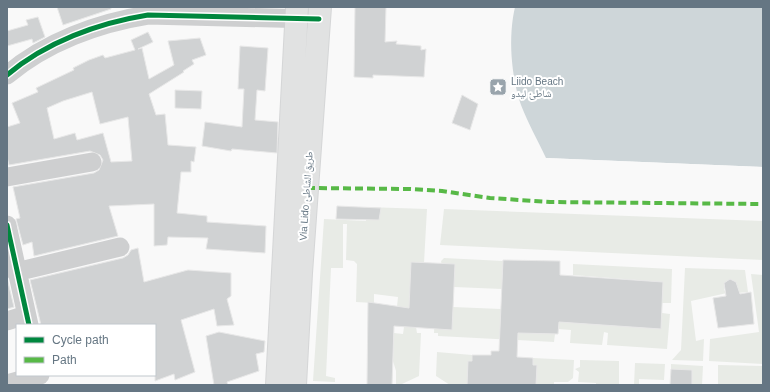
<svg xmlns="http://www.w3.org/2000/svg" width="770" height="392" font-family="Arial,'Noto Naskh Arabic',sans-serif">
  <style>
    .green { fill: #e8ebe6 }
    .water { fill: #ced6d9 }
    .pier { fill: #f9f9f9 }
    .building { fill: #d0d2d3; stroke: #e8e8e8; fill-rule: evenodd }
    .lines { fill: none; stroke-linecap: round; stroke-linejoin: round }
    .major-casing { stroke: #d5d6d7; stroke-width: 24 }
    .minor { stroke: #cecfd0; stroke-width: 19 }
    .major { stroke: #e1e2e2; stroke-width: 22 }
    .quiet { stroke: #58b947; stroke-width: 4; stroke-dasharray: 8 4; stroke-linecap: butt }
    .cycleway-casing { stroke: #fff; stroke-width: 8 }
    .cycleway { stroke: #00873e; stroke-width: 5 }
    .labels { text-anchor: middle; dominant-baseline: central; stroke-width: 4; stroke-linejoin: round; paint-order: stroke }
    .poi-label { font-size: 10px; fill: #657683; stroke: #fff; text-anchor: start }
    .street-label { font-size: 10px; fill: #657683; stroke: #fff }
  </style>
  <rect width="100%" height="100%" fill="#f9f9f9"/>
  <!-- green -->
  <path class="green" d="M366,207l61,2 -3,54 -8,64 1,6h4l-2,43 -17,8h-6v-13l-3,-10 1,-28 9,1 1,-7 -9,-1 3,-29 -24,-3v9l-18,-1 1,-38 -3,-3 -8,-1 1,-36h-4v44h-12l-5,108 9,2v4l-22,-1 11,-162 42,2z
    M444,209l319,12v39l-323,-15z
    M444,258l59,3 -1,28 -48,-2 -1,20 48,2 -1,23 55,2 -1,8 -116,-6v-3h-4l3,-67h5l-1,-5z
    M573,264l99,5 -1,34h-9l1,-21 -90,-7z
    M685,268l60,2 3,22 -11,1 -1,-11 -6,-3 -6,4v7l3,3 -36,8 5,40 8,-2 -1,22 -31,-1 9,-10z
    M751,274l12,1v89l-54,-3 1,-22 49,-7z
    M662,313l8,1 -3,35 -60,-4 1,-12 -4,-1 -2,13 -32,-2 1,-13 -13,-1 1,-7 102,7z
    M437,352l35,3v6h-4l-1,24h-17l-14,-9z
    M533,358l41,2 -1,18 -5,4h-14v3h-18l1,-20h-4z
    M580,360l39,1v24h-23v-2l-18,-1 1,-10 -4,-3 5,-2z
    M635,363l30,1 -1,16 -25,-1v6h-5z
    M671,364l32,2 -1,19h-10v-15l-21,-1z
    M718,365l45,1v19h-45z"/>
  <!-- water -->
  <path class="water" d="M515,7h248v160l-217,-9c-8,-17 -18,-35 -25,-53 -10,-30 -13,-68 -6,-98z"/>
  <!-- pier -->
  <path class="pier" d="M546,158l217,9v2l-216,-9z"/>
  <!-- building -->
  <path class="building" d="M57,7h54v2l-48,16z
    M355,7h31l-1,35 12,-1 -1,3 25,2v4l5,-1 -2,28 -51,-2v3l-19,-1z
    M38,17l7,20 -12,6 -1,-4 -25,7v-15l21,-6 -2,-5z
    M148,32l5,10 -15,7 4,-1 7,31 25,-14 -6,-24 32,-3 6,17 -14,5 2,4 -11,7 1,1 -35,22 7,21 9,-1 3,31 28,2 -2,15 -3,-1v11h-10l-4,41 30,3v6l59,4 -1,27 -59,-4 2,-11 -40,-1 -1,8 -13,1v-42l-45,2 9,30 -84,20 -2,-14 -9,3 -7,-26 4,-1 -7,-31 81,-14 5,-3 4,-10 -3,-5 -10,-4 -81,14 -2,-8v-30l13,-4 -8,-20 26,-11 -2,-4 38,-18 -1,-2 16,-8 14,-5 2,3 30,-8 -4,-10zM92,92l8,32 28,-7 4,44 -21,1 -8,-29 -26,7 -2,-7 -21,6 -7,-31 16,-7z
    M240,46l28,2 -3,43 -8,-1 -2,30 23,2 -1,31 -45,-4 -1,2 -29,-5 3,-24 37,5 2,-38h-6z
    M175,90l27,1 -1,18 -26,-1z
    M462,95l16,9 -8,26 -18,-7z
    M337,206l44,2 -2,12 -43,-1z
    M138,248l6,34 44,-12 43,3v23l-4,3 7,26 -17,1 -3,-17 -33,11 14,52 -20,8 -1,-6 -19,7v-56h-114l-11,-45 93,-22 5,-3 3,-5z
    M503,260l57,1v14l103,7 -2,47 -102,-7 -1,12 -40,-1 -1,24 16,1v7h4l-1,20h-69l1,-24h4v-6h19v-4h8z
    M411,262l44,2 -3,66 -58,-4 -2,59h-25l1,-83 41,6z
    M7,278l7,29 -7,2z
    M730,279l6,3 4,12 11,-2 3,32 -36,4 -5,-30 13,-2 -2,-13z
    M219,332l46,9 -1,11 -8,2 3,17 -32,11 1,3h-14l-8,-49z
    M671,369l21,1v15h-22z"/>
  <g class="lines">
    <defs>
      <path id="major" d="M277,385l20,-378
        M295,385l6,-112 19,-266"/>
    </defs>
    <!-- major casing -->
    <use href="#major" class="major-casing"/>
    <!-- minor -->
    <path class="minor" d="M7,75c39,-33 91,-52 141,-60l164,4
      M7,177l85,-15
      M7,225l22,100
      M16,272l104,-25
      M7,321l19,-6
      M7,384l33,-9"/>
    <!-- major -->
    <use href="#major" class="major"/>
    <!-- quiet -->
    <path class="quiet" d="M307,188l102,1 33,2 48,7 60,4 213,2"/>
    <defs>
      <path id="cycleway" d="M7,75c39,-33 91,-52 141,-60l171,4
        M7,225l22,100"/>
    </defs>
    <!-- cycleway casing -->
    <use href="#cycleway" class="cycleway-casing"/>
    <!-- cycleway -->
    <use href="#cycleway" class="cycleway"/>
  </g>
  <!-- icons -->
  <defs>
    <symbol id="sight-square" viewBox="-11 -11 22 22"><rect x="-9" y="-9" width="18" height="18" rx="4" fill="#99a4ac" stroke="#fff"/><path d="M0-6L1.8-2.2L6-1.7L2.9 1.2L3.7 5.4L0 3.3L-3.7 5.4L-2.9 1.2L-6-1.7L-1.8-2.2Z" fill="#fff"/></symbol>
  </defs>
  <g fill-rule="evenodd">
    <use href="#sight-square" x="488" y="77" width="20" height="20"/>
  </g>
  <g class="labels">
    <!-- poi labels -->
    <g class="poi-label">
      <text x="511" y="81">Liido Beach<tspan x="511" dy="12">شاطئ ليدو</tspan></text>
    </g>
    <!-- street labels -->
    <g class="street-label">
      <text transform="translate(306 196) rotate(-86)">Via Lido طريق الشاطئ</text>
    </g>
  </g>
  <!-- border -->
  <rect width="770" height="392" fill="none" stroke="#657683" stroke-width="16"/>
  <!-- legend -->
  <rect x="16" y="324" width="140" height="52" fill="#ffffff" stroke="#c1c8cd"/>
  <rect x="24" y="337" width="20" height="6" fill="#00873e" stroke="#c1c8cd"/>
  <text x="52" y="344" font-size="12" fill="#657683">Cycle path</text>
  <rect x="24" y="357" width="20" height="6" fill="#58b947" stroke="#c1c8cd"/>
  <text x="52" y="364" font-size="12" fill="#657683">Path</text>
</svg>
